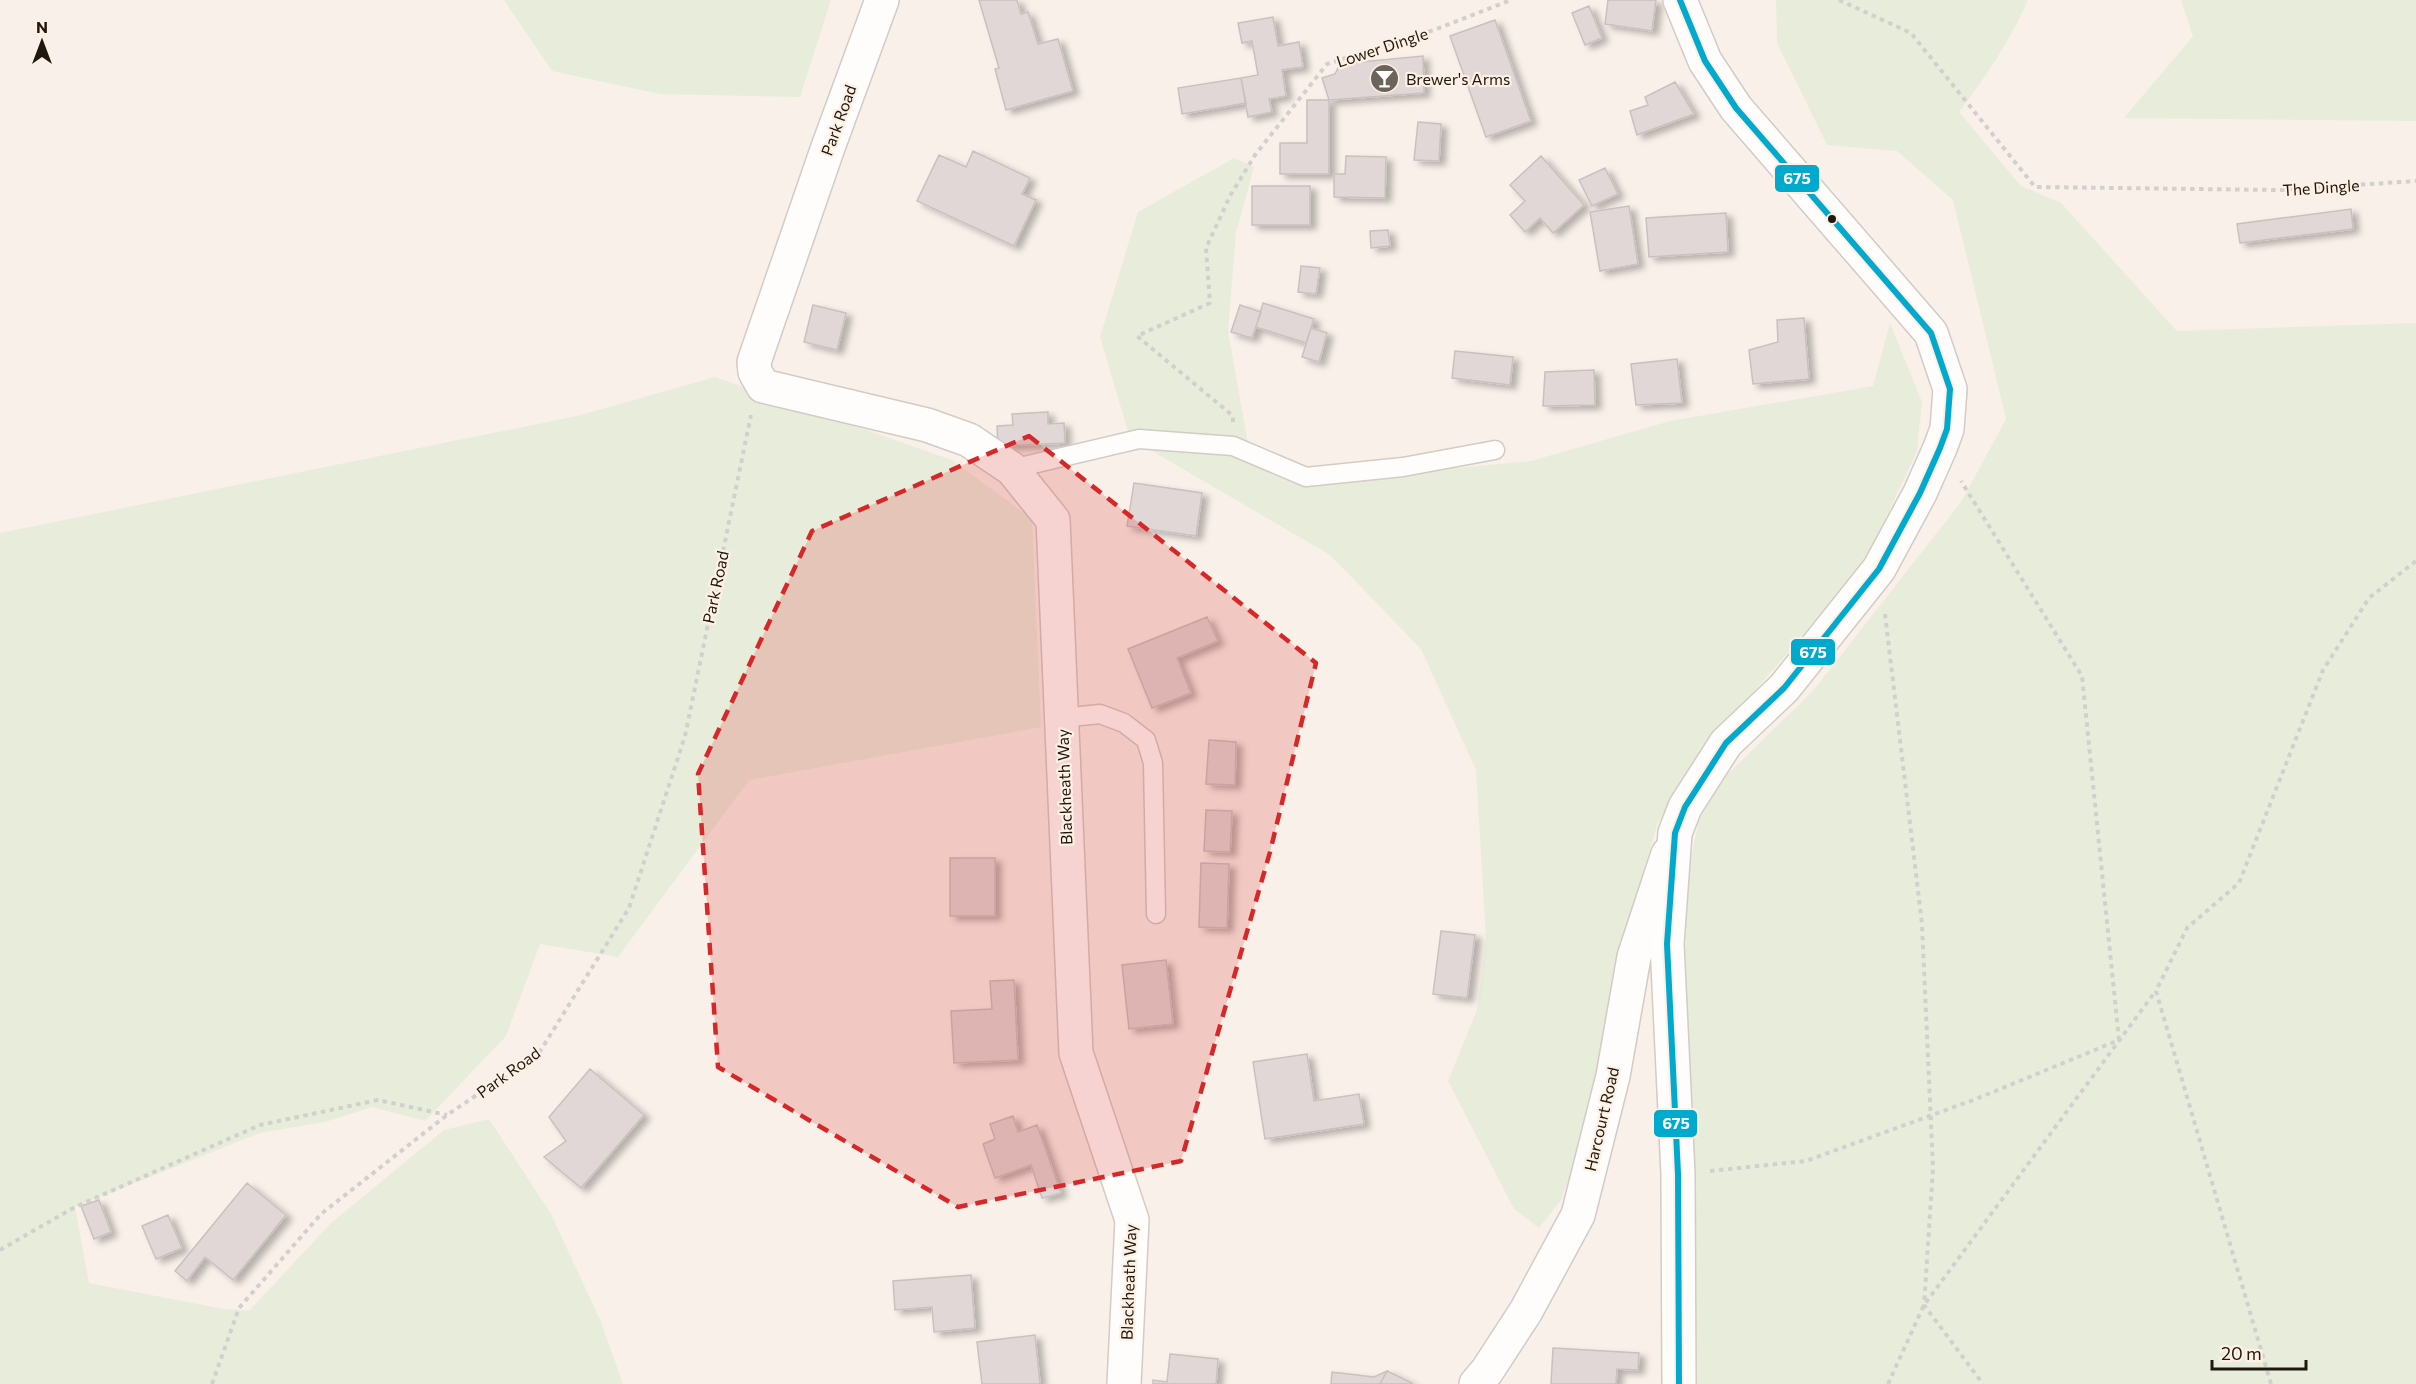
<svg xmlns="http://www.w3.org/2000/svg" width="2416" height="1384" font-family="Commissioner,sans-serif">
  <style>
    .green { fill: #e8eddb }
    .building { fill: #e0d7d6; stroke: #cac0c0; stroke-width: 1.5; filter: url(#shadow) }
    .lines { fill: none; stroke-linecap: round; stroke-linejoin: round }
    .lane-casing { stroke: #d3cbc4; stroke-width: 21 }
    .street-casing { stroke: #d3cbc4; stroke-width: 36 }
    .secondary-casing { stroke: #d3cbc4; stroke-width: 36 }
    .path { stroke: #d2d0cd; stroke-width: 4; stroke-dasharray: 4.5 4.5; stroke-linecap: butt }
    .lane { stroke: #fefdfc; stroke-width: 18 }
    .street { stroke: #fefdfc; stroke-width: 33 }
    .secondary { stroke: #fefdfc; stroke-width: 33 }
    .bus-1-casing { stroke: #fef0e3; stroke-width: 10 }
    .bus-1 { stroke: #00a9ce; stroke-width: 6 }
    .marked { fill: #d62828; fill-opacity: 0.2; stroke: #d62828; stroke-width: 4.5; stroke-dasharray: 12 8; stroke-linejoin: round }
    .bus-dot { fill: #1f180f; stroke: #fef0e3; stroke-width: 2 }
    .labels { text-anchor: middle; dominant-baseline: central; stroke-width: 4.5; stroke-linejoin: round; paint-order: stroke }
    .street-label { font-size: 16px; fill: #1f180f; stroke: #fef0e3 }
    .poi-label { font-size: 16px; fill: #1f180f; stroke: #fef0e3; text-anchor: start }
    .line-badge { stroke: #fef0e3; stroke-width: 2 }
    .badge-label { font-size: 16px; text-anchor: middle; font-weight: bold; fill: #fff }
  </style>
  <defs>
    <filter id="shadow"><feDropShadow dx="6" dy="4" stdDeviation="3" flood-color="#0004"/></filter>
  </defs>
  <rect width="100%" height="100%" fill="#f8f0e9"/>
  <!-- green -->
  <path class="green" d="M504,0h327l-31,97 -140,-3 -108,-23z
    M1776,0h252c-17,39 -43,78 -69,112l62,74 40,17 116,128 239,-8v1061h-719l-7,-137 -5,-241 1,-125 18,-84 109,-106 148,-189 45,-83 -53,-219 -56,-49 -70,-6 -50,-102z
    M2181,0h235v121l-292,-3 69,-82z
    M1234,158l20,9 -18,66 -8,98 20,113 59,38 224,-21 139,-40 203,-35 17,-63 32,79 -5,49 -54,116 -134,153 -71,102 -43,147 -31,166 -23,65 -22,28 -25,-19 -66,-128 29,-71 9,-71 -10,-169 -55,-121 -91,-94 -200,-117 -30,-101 38,-125z
    M715,377l237,83 80,59 9,208 -292,53 -131,177 -78,-13 -34,92 -81,85 -53,-14 -47,15 -65,11 -185,74 14,76 135,26 25,2 81,-87 114,-94 45,-11 62,95 50,108 22,62h-623v-851l577,-117z"/>
  <!-- building -->
  <path class="building" d="M979,0h38l4,14 7,-2 10,32 20,-5 15,52 -67,19 -11,-41 4,-1z
    M1608,0h48l-4,31 -47,-7z
    M1589,6l13,32 -17,7 -13,-32z
    M1273,17l5,29 21,-4 4,25 -21,3 4,26 -17,3 3,13 -24,5 -7,-39 17,-3 -6,-34 -10,2 -4,-20z
    M1495,20l36,101 -45,16 -36,-101z
    M1423,56l1,37 -95,7 -7,-22 13,-4 5,-10z
    M1241,78l5,25 -64,11 -4,-26z
    M1675,82l19,32 -57,21 -7,-24 18,-6 -3,-8z
    M1307,100h22v74h-49v-31h27z
    M1418,122l23,2 -2,37 -25,-1z
    M973,151l57,27 -8,16 14,6 -22,46 -97,-45 22,-46 27,12z
    M1346,156l40,1 -1,41 -51,-1v-23h11z
    M1541,156l43,49 -31,28 -13,-15 -15,14 -15,-17 15,-14 -15,-16z
    M1605,168l13,26 -26,12 -13,-26z
    M1252,186h58v39h-58z
    M1629,206l9,58 -38,7 -10,-59z
    M2351,209l2,20 -113,14 -3,-19z
    M1726,213l2,39 -79,5 -3,-39z
    M1388,230l2,16 -19,2 -1,-17z
    M1301,266l19,2 -4,26 -18,-2z
    M1263,303l51,16 -8,24 -50,-16z
    M813,305l33,8 -9,37 -33,-8z
    M1240,305l21,7 -9,26 -21,-6z
    M1804,318l5,61 -56,5 -4,-34 29,-8 -1,-22z
    M1311,328l16,5 -8,29 -17,-5z
    M1455,351l58,6 -3,28 -58,-7z
    M1677,359l5,44 -46,2 -5,-41z
    M1594,370l1,35 -52,1 2,-34z
    M1048,412v12l16,-1 1,20 -67,3 -1,-20 16,-1 -1,-11z
    M1134,483l68,10 -6,43 -69,-10z
    M1207,617l11,24 -41,17 14,35 -39,15 -24,-59z
    M1209,740l27,2 -1,43 -29,-1z
    M1206,810l26,1 -2,41 -26,-1z
    M950,858h45v58h-45z
    M1201,863l28,1 -2,64 -28,-1z
    M1441,931l34,4 -8,63 -34,-4z
    M1166,960l7,64 -44,5 -7,-64z
    M1014,980l4,80 -64,3 -3,-52 41,-2 -2,-28z
    M1307,1054l7,47 45,-7 5,30 -99,15 -12,-77z
    M590,1069l54,46 -63,73 -37,-31 22,-16 -17,-24z
    M1013,1116l5,16 19,-7 24,68 -19,5 -11,-33 -36,13 -12,-34 12,-5 -5,-15z
    M247,1183l39,32 -53,65 -28,-23 -18,24 -12,-10z
    M99,1200l12,32 -17,7 -13,-33z
    M168,1215l14,33 -26,11 -14,-33z
    M971,1275l4,53 -41,4 -2,-25 -37,3 -2,-29z
    M1035,1335l5,49h-58l-5,-42z
    M1553,1348l86,5 -1,17 -21,-1 -1,15h-65z
    M1170,1354l48,5 -2,25h-63v-4l14,2z
    M1387,1371l25,12 -1,1h-31z
    M1387,1371l-7,13h-49l1,-12 42,5z"/>
  <g class="lines">
    <defs>
      <path id="lane" d="M1012,469l127,-30 94,7 73,31 97,-10 92,-17
        M1061,718l39,-4 24,9 22,17 7,23 3,151"/>
      <path id="street" d="M882,0l-55,150 -73,212 1,10 8,14 164,39 42,15 43,29 41,51 23,533 56,167 -8,164
        M1476,1384l11,-13 39,-60 52,-96 35,-139 21,-119 34,-103"/>
      <path id="secondary" d="M1679,1384l-1,-210 -11,-230 8,-111 10,-26 41,-64 58,-55 95,-119 41,-76 20,-45 7,-19 3,-40 -19,-56 -195,-225 -31,-47 -25,-61"/>
    </defs>
    <!-- lane casing -->
    <use href="#lane" class="lane-casing"/>
    <!-- street casing -->
    <use href="#street" class="street-casing"/>
    <!-- secondary casing -->
    <use href="#secondary" class="secondary-casing"/>
    <!-- path -->
    <path class="path" d="M1839,0l72,33 124,154 244,3 137,-9
      M1233,422v-6l-96,-80 73,-33 -4,-55 24,-52 25,-41 72,-91 107,-34 77,-30
      M1885,614l37,310 11,244 -9,137 59,79
      M1710,1171l96,-10 170,-62 143,-59 -37,-364 -121,-195
      M0,1250l75,-43 185,-82 118,-25 69,15
      M212,1384l27,-76 82,-94 126,-99 92,-62 90,-145 56,-172 66,-321
      M1888,1384l36,-79 231,-313
      M2271,1384l-115,-393 31,-63 52,-45 84,-213 46,-72 47,-37"/>
    <!-- lane -->
    <use href="#lane" class="lane"/>
    <!-- street -->
    <use href="#street" class="street"/>
    <!-- secondary -->
    <use href="#secondary" class="secondary"/>
    <defs>
      <path id="bus-1" d="M1679,1384l-1,-210 -11,-230 8,-111 10,-26 41,-64 58,-55 95,-119 41,-76 20,-45 7,-19 3,-40 -19,-56 -195,-225 -31,-47 -25,-61"/>
    </defs>
    <!-- bus-1 casing -->
    <use href="#bus-1" class="bus-1-casing"/>
    <!-- bus-1 -->
    <use href="#bus-1" class="bus-1"/>
  </g>
  <!-- marked area -->
  <path class="marked" d="M1029,436l287,227 -46,189 -89,309 -223,46 -240,-140 -20,-293 114,-243z"/>
  <!-- icons -->
  <defs>
    <symbol id="bar-disc" viewBox="-11 -11 22 22"><circle r="9.5" fill="#6b645b" stroke="#fef0e3"/><path d="M-6-5H6L.8 .8V4.5H3.5V6h-7V4.5H-.8V.8Z" fill="#fff"/></symbol>
  </defs>
  <g fill-rule="evenodd">
    <use href="#bar-disc" x="1368" y="62" width="33" height="33"/>
  </g>
  <!-- markers -->
  <circle class="bus-dot" cx="1832" cy="219" r="5"/>
  <g class="labels">
    <!-- street labels -->
    <g class="street-label">
      <text transform="translate(1382 47) rotate(-18)">Lower Dingle</text>
      <text transform="translate(838 120) rotate(-70)">Park Road</text>
      <text transform="translate(2321 187) rotate(-4)">The Dingle</text>
      <text transform="translate(715 587) rotate(-78)">Park Road</text>
      <text transform="translate(1064 787) rotate(-92)">Blackheath Way</text>
      <text transform="translate(508 1072) rotate(-36)">Park Road</text>
      <text transform="translate(1601 1119) rotate(-77)">Harcourt Road</text>
      <text transform="translate(1128 1282) rotate(-88)">Blackheath Way</text>
    </g>
    <!-- poi labels -->
    <g class="poi-label">
      <text x="1406" y="78">Brewer's Arms</text>
    </g>
  </g>
  <g class="line-badge">
    <rect x="1774" y="164" width="46" height="29" rx="6" fill="#00a9ce"/>
    <rect x="1790" y="638" width="46" height="28" rx="6" fill="#00a9ce"/>
    <rect x="1653" y="1109" width="45" height="29" rx="6" fill="#00a9ce"/>
  </g>
  <g class="badge-label">
    <text x="1797" y="184">675</text>
    <text x="1813" y="658">675</text>
    <text x="1676" y="1129">675</text>
  </g>
  <!-- north arrow -->
  <g transform="translate(42 42)" stroke="#fef0e3" stroke-width="4.5" paint-order="stroke">
  <path d="M0-4.5L10 22L0 15L-10 22Z" fill="#1f180f"/>
  <text y="-9" font-size="16" font-weight="bold" text-anchor="middle" fill="#1f180f">N</text>
  </g>
  <!-- scale -->
  <path d="M2212 1360v9h94v-9" fill="none" stroke="#1f180f" stroke-width="3"/>
  <text x="2221" y="1360" font-size="18" fill="#1f180f" stroke="#fef0e3" stroke-width="4.5" paint-order="stroke">20 m</text>
</svg>
